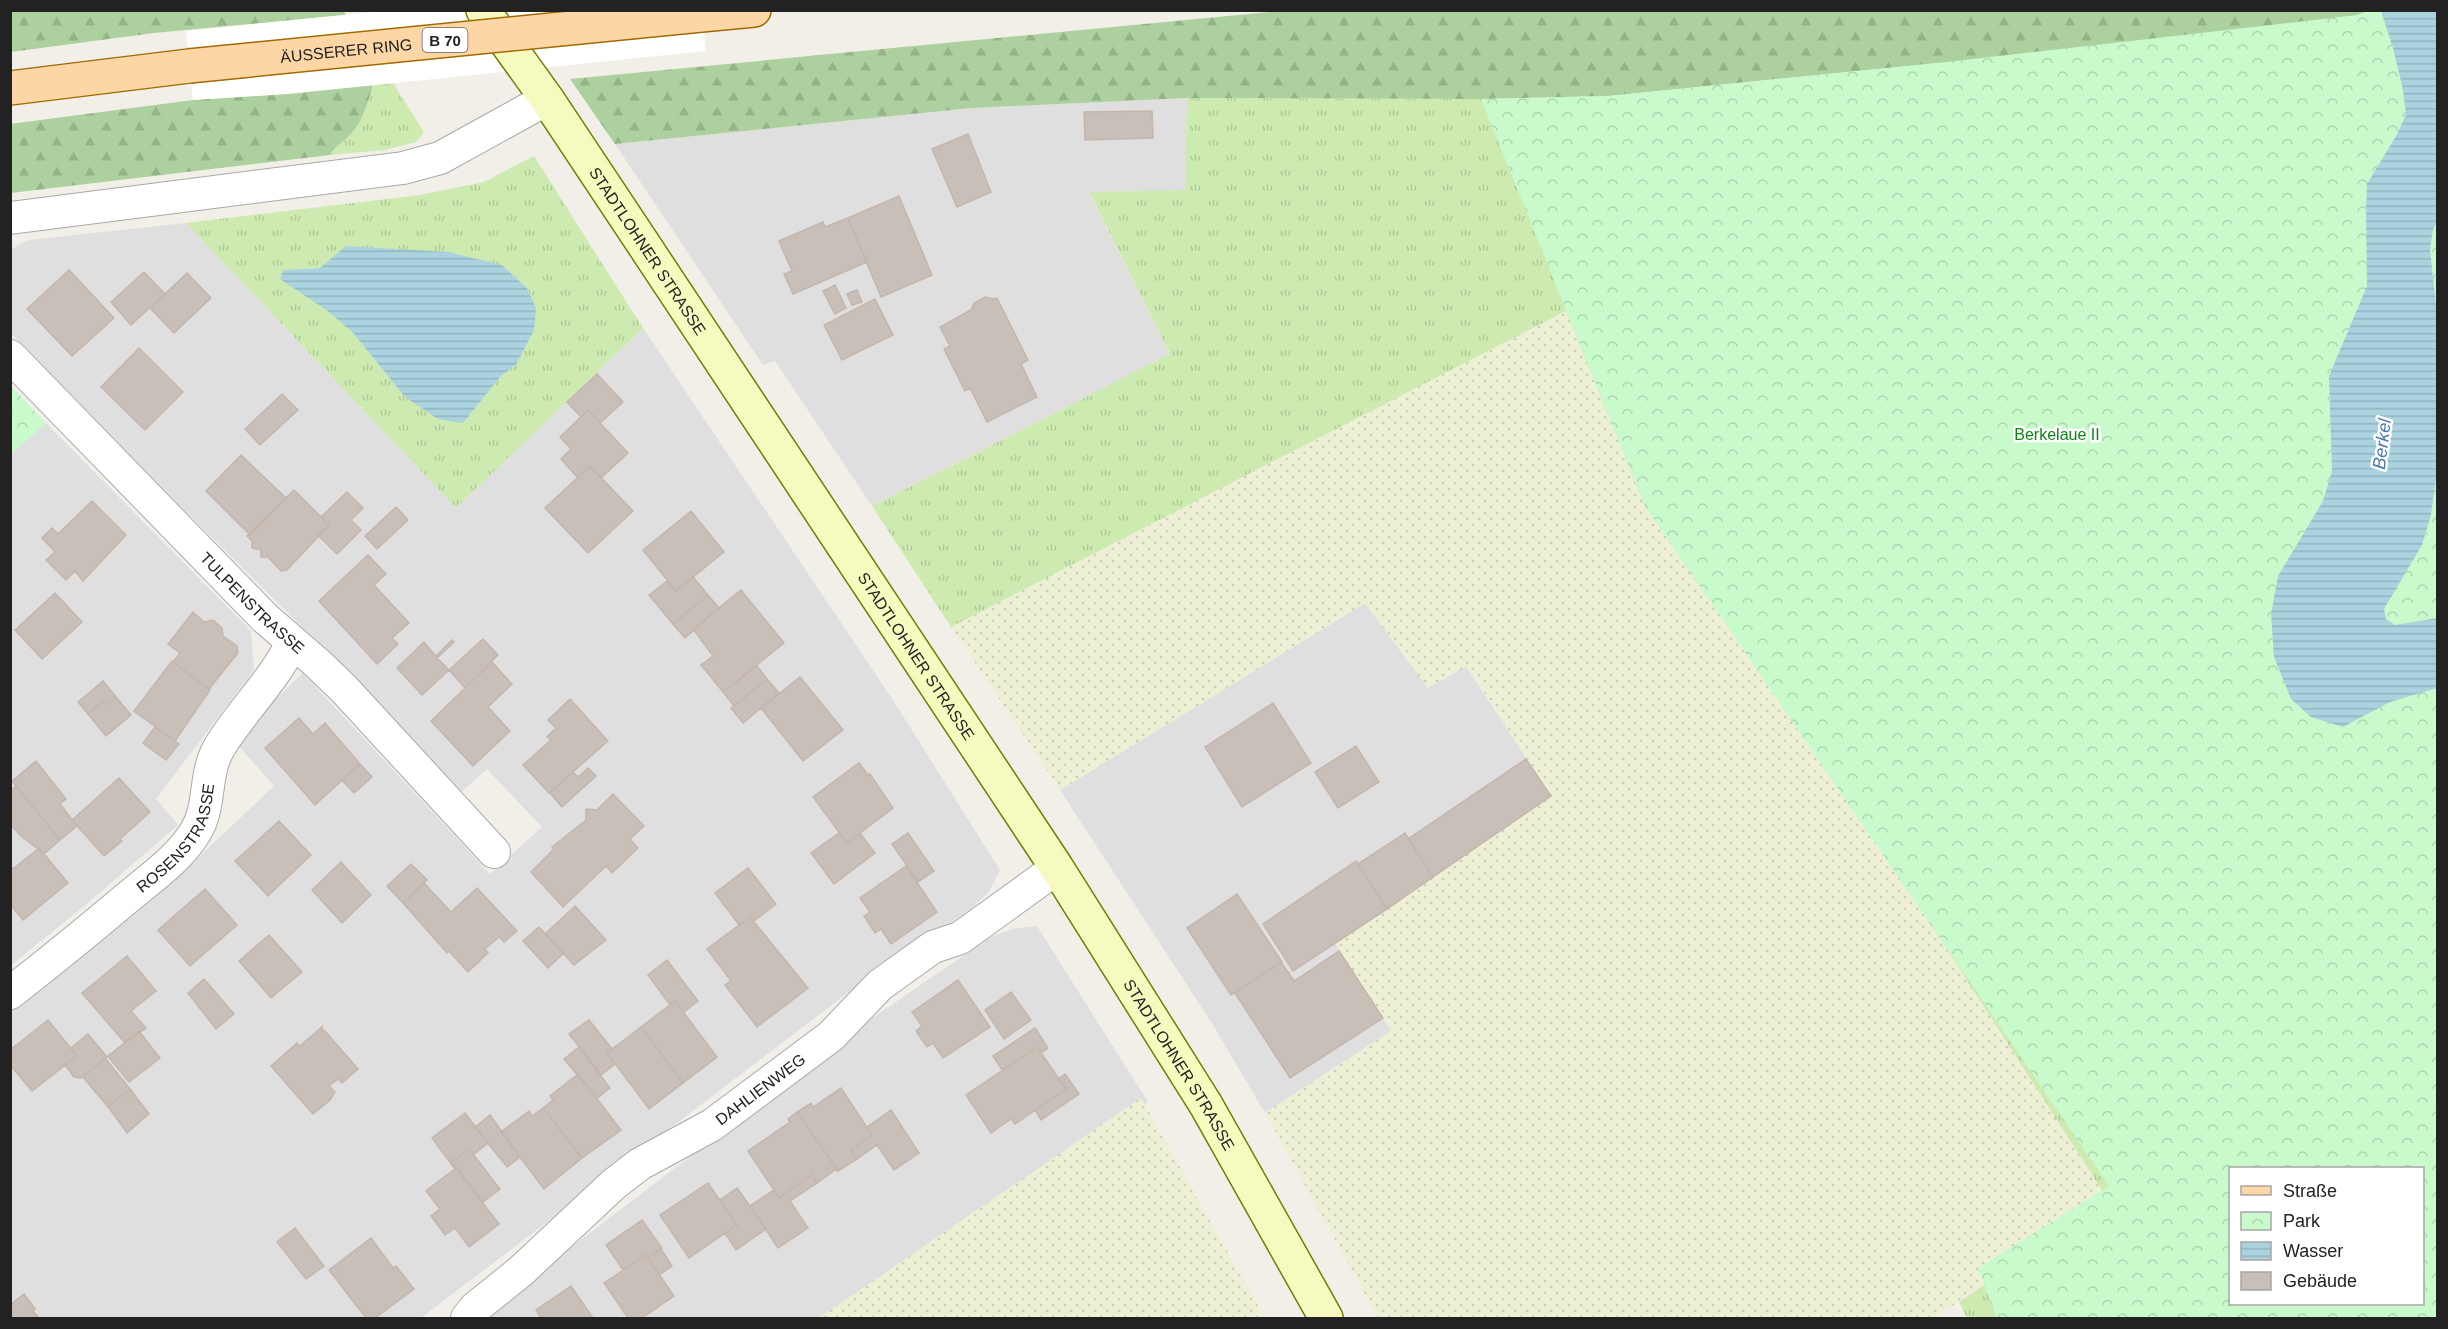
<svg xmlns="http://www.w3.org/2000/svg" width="2448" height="1329" font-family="Arial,sans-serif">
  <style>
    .residential { fill: #e0dfdf }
    .farmland { fill: url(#farmland-dots) }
    .grass { fill: url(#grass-tufts); fill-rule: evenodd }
    .forest { fill: url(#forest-firs) }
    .park { fill: url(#park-crowns); fill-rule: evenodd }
    .water { fill: url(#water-rules) }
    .pier { fill: #fff }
    .building { fill: #c7bfb8; stroke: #c4b6ab; stroke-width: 1.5 }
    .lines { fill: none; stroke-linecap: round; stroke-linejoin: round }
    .street-casing { stroke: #a9a9a9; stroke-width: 34 }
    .secondary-casing { stroke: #707d05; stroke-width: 36 }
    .primary-casing { stroke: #a06b00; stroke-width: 36 }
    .street { stroke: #fff; stroke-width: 32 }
    .secondary { stroke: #f7fabf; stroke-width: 33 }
    .primary { stroke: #fcd6a4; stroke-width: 33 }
    .primary-bridge-casing { stroke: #a06b00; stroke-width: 36; stroke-linecap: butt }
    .primary-bridge { stroke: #fcd6a4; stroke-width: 33 }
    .labels { text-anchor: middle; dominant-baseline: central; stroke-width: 5; stroke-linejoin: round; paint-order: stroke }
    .shield { fill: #fff; stroke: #646464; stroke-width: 1.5 }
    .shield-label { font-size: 15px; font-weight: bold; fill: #222 }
    .street-label { font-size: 16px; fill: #222; stroke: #fff }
    .park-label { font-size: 16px; fill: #0c8416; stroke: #fff }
    .water-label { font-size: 18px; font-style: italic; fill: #4a7aab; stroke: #fff }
  </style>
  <defs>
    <pattern id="farmland-dots" width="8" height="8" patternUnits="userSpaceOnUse" patternTransform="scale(1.5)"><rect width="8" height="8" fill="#eef0d5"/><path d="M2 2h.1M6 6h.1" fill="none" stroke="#ccceb7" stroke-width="1.8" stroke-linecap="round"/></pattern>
    <pattern id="grass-tufts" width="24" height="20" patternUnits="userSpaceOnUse" patternTransform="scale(1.5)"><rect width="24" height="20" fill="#cdebb0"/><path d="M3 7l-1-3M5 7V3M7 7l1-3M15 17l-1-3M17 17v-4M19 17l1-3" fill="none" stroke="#b0c997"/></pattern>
    <pattern id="forest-firs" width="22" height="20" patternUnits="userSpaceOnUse" patternTransform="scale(1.5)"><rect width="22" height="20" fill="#add19e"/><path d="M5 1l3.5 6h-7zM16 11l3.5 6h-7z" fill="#95b388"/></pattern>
    <pattern id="park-crowns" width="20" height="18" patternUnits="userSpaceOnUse" patternTransform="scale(1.5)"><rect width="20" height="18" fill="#c8facc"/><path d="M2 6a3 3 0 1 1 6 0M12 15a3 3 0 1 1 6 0" fill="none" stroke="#acd6af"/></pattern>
    <pattern id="water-rules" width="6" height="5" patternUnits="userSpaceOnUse" patternTransform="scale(1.5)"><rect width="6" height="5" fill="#aad3df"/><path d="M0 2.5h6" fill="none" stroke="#92b5bf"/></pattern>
  </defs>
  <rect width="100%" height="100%" fill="#f2efe9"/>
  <!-- residential -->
  <path class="residential" d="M1187,98l-2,92 -96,3 81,161 -298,152 -97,-145 -12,4 -148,-221 357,-36z
    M186,223l270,285 187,-180 250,372 107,170 -11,22 -17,16 -127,87 -424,323h-410v-307l173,-140 90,-85 -35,-40 22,-33 42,-40 187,201 52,-47 -55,-58 -28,25 -132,-142 -270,-269 -46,-50v-84l18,-9z
    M46,423l205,208 3,39 -98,129 22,26 -96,83 -71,57v-511z
    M1365,603l63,84 38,-21 85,130 -215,147 55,88 -126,82 -52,-88 -153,-235z
    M1037,926l111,176 -319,216h-341l1,-8 376,-287 124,-85 23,-9z"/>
  <!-- farmland -->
  <path class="farmland" d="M1566,311l79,195 172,241 292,454 -175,117h-556l-113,-205 126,-82 -56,-88 216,-147 -84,-130 -39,22 -63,-85 -305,187 -109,-163z
    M1141,1098l124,220h-446z"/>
  <!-- grass -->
  <path class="grass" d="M393,83l31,49 -8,10 -31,8 -55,5c5,-9 14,-13 21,-21 12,-13 17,-32 22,-49z
    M1609,96l781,606 47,616h-470l-8,-16 150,-101 -292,-454 -172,-241 -79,-195 -615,316 -79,-121 298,-152 -81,-162 96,-2 2,-92 294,1zM2230,1168h192v136h-192z
    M534,156l109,172 -187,180 -270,-285 234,-28 64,-13zM502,265l25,23 9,20 -20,57 -15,11 -38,47 -58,-26 -52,-64 -70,-63z"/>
  <!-- forest -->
  <path class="forest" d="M343,10l3,5 -192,18 -143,19 -1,-41z
    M1290,10h1091l12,38 -455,15 -329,33 -128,3 -294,-1 -215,10 -357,36 -45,-65z
    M373,85c-5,17 -10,36 -22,49 -7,8 -16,12 -21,21l-319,38 -1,-69 183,-24z"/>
  <!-- park -->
  <path class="park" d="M2367,11h70v1307h-440l-19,-50 131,-82 -464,-680 -164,-407 128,-3 329,-33 419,-48zM2230,1168h192v136h-192z
    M10,385l36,38 -35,31h-1z"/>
  <!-- water -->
  <path class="water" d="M2381,11h56l1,207 -5,12 -3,19 8,76 -1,146 -6,44 -9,30 -38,64 2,10 9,6 42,-7v70l-47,14 -47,25 -32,-10 -20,-18 -17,-42 -3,-43 7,-38 45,-75 9,-30 -3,-95 38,-90 -1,-76 1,-26 29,-48 10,-21 -3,-25 -10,-42z
    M346,246l102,6 54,13 25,23 9,20 -2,22 -18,35 -15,11 -38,47 -25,-4 -33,-22 -52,-64 -24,-21 -49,-33 3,-9 37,-2z"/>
  <!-- pier -->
  <path class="pier" d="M392,10h309l5,41 -418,43 -95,6 -7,-69z"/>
  <!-- building -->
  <path class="building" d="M1152,111l1,27 -68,2 -1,-28z
    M968,134l23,58 -34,15 -25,-58z
    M899,196l33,79 -51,22 -33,-79z
    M848,218l19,44 -74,32 -9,-20 8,-3 -13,-30 44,-19 2,5z
    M69,270l45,48 -42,38 -45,-47z
    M144,272l21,22 -34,31 -20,-23z
    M187,273l24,25 -37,35 -24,-25z
    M835,285l11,23 -11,6 -12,-23z
    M857,290l5,12 -10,3 -5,-11z
    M985,297l8,2 4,-1 31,62 -7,4 16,33 -50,25 -17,-34 -5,3 -21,-42 6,-3 -10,-19 31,-17 3,-7z
    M875,299l18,36 -51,25 -18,-35z
    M139,348l44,44 -38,38 -44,-43z
    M597,374l26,28 -23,21 -12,-13 -7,7 -14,-15z
    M282,394l16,16 -38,35 -15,-16z
    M588,410l40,43 -27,25 -11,-12 -13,11 -16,-18 10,-10 -11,-12z
    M241,455l45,43 -36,37 -44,-44z
    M590,466l43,45 -45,42 -43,-45z
    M294,490l35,35 -42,45 -6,1 -13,-14h-7v-7l-9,-2v-7l-5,-5z
    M347,492l16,16 -12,12 10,10 -24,24 -19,-19 11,-10 -8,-8z
    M92,501l34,34 -43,46 -8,-10 -9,9 -20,-20 9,-8 -13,-14 10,-10 6,6z
    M396,507l12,13 -31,29 -12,-13z
    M691,511l33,41 -48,39 -33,-41z
    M368,555l18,19 -12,11 35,38 -17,15 6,6 -21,20 -58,-63z
    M693,577l15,18 -35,29 -24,-29 18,-14 9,10z
    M741,590l43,53 -61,49 -22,-27 12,-9 -20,-27z
    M55,593l27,29 -40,37 -27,-29z
    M708,595l11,13 -34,30 -12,-14z
    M193,612l11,10 9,-2 9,8 1,8 14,10 1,7 -29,36 -36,-27 7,-9 -12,-9z
    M483,639l15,16 -33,33 -16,-18z
    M452,640l2,2 -17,16 12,12 -27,25 -25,-27 27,-26 12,14z
    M172,661l38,29 -35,51 -41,-30z
    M492,662l20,22 -24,23 22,24 -37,35 -42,-45z
    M757,666l10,13 -33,27 -11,-14z
    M800,677l43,53 -40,31 -42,-53z
    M767,679l12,14 -36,30 -12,-15z
    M103,681l13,16 -9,8 -4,-4 -15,13 -10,-12z
    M116,697l15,18 -25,21 -18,-22 15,-13 4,4z
    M570,699l38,42 -59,52 -26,-28 28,-25 -4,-3 9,-9 -8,-8z
    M1273,703l38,60 -69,44 -37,-60z
    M299,718l14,16 12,-11 35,41 -45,41 -50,-57z
    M155,727l24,17 -13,16 -23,-17z
    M1356,746l23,36 -41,26 -23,-36z
    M1526,759l25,37 -118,81 -25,-38z
    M36,761l30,38 -6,5 17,22 -17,14 -48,-59z
    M859,763l9,12 2,-1 23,34 -46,35 -34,-46z
    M360,764l12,13 -18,16 -12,-13z
    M588,768l8,8 -34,31 -12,-14 23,-21 5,5z
    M119,778l31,34 -30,27 2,2 -18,15 -32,-36z
    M16,786l44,54 -16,14 -24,-19 -10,-11v-11l4,-3 -4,-4v-15z
    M613,794l31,32 -14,13 8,9 -26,25 -6,-7 -43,41 -32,-35 23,-23 -2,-2 34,-27v-11l11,1z
    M279,821l32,34 -43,41 -33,-35z
    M839,833l8,10 13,-10 15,20 -41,31 -23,-31z
    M908,833l26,38 -16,11 -26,-38z
    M1405,833l28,44 -46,32 -29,-45z
    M39,848l29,35 -45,37 -13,-16v-39l3,4z
    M1356,861l31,48 -94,62 -30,-47z
    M341,862l30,33 -29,28 -30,-33z
    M411,864l16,16 -24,23 -16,-17z
    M906,866l31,46 -46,32 -10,-15 -6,4 -11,-17 6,-4 -10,-14z
    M748,868l28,36 -22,17 -4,-4 -11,8 -24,-32z
    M424,883l27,29 26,-24 40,43 -13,11 -5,-5 -14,12 3,4 -20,19 -19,-21 -2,2 -44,-50z
    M205,889l32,36 -47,41 -32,-36z
    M1237,894l45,68 -51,33 -44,-67z
    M575,906l31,34 -32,25 -29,-31z
    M750,917l58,71 -51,39 -32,-42 6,-4 -24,-32z
    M539,927l25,26 -16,15 -25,-27z
    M269,935l33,37 -31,26 -32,-37z
    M1339,951l44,67 -93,60 -55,-85 46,-31 13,19z
    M127,956l29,35 -25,20 15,17 -21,15 -43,-50z
    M667,960l31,41 -14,11 -9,-11 -5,4 -22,-30z
    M204,979l30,35 -18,15 -28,-36z
    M958,980l32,47 -47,31 -10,-15 -6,4 -11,-16 6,-5 -10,-14z
    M1011,992l20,28 -27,19 -19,-29z
    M675,1001l42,56 -34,26 -42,-56z
    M48,1020l29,36 -45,35 -22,-26v-15z
    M589,1020l23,29 -5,4 8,11 -14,11 -32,-41z
    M322,1027v4l2,-1 34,39 -16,14 -4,-4 -9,7 6,6 -5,8 -17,14 -42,-48 26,-23 3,3z
    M641,1027l42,56 -34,26 -42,-56z
    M1035,1028l13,20 -7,5 -4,-6 -35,23 -9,-14z
    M139,1031l21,27 -31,24 -21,-26z
    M88,1034l19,23 -26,21 -7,-1 -9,-12 12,-9 -6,-8z
    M579,1047l31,41 -13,10 -33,-39z
    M1037,1047l29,42 -51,35 -4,-5 -20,14 -25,-38z
    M105,1058l25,31 -22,18 -25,-30z
    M578,1074l43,56 -39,28 -39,-50 10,-8 -3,-4z
    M1065,1074l14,20 -38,26 -6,-10 31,-21 -8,-10z
    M841,1088l31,47 -21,15 6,9 -19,12 -41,-59 14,-9 2,4z
    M130,1089l19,25 -22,19 -19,-26z
    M543,1108l39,50 -38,31 -43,-57 28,-21 3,5z
    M891,1110l28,43 -25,17 -17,-25 -20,14 -6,-9 21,-15 -5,-8z
    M797,1112l41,59 -3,-1 -18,13 -5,-8 -33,23 -31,-47 42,-29 -2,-3z
    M465,1113l23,30 -14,11 -5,-5 -17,13 3,7 -23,-31z
    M490,1115l30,42 -13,10 -32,-40z
    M469,1149l31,40 -17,13 -31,-40z
    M456,1168l43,56 -30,23 -14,-19 -10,7 -14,-19 9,-7 -14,-18z
    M812,1175l5,8 -27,18 18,27 -30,20 -28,-42 24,-16 5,8z
    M708,1183l29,42 -48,33 -29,-43z
    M737,1188l29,41 -30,21 -11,-17 12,-8 -17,-25z
    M642,1220l20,28 -14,10 -2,-3 -23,15 -17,-25z
    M295,1228l29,38 -18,13 -29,-37z
    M371,1238l22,30 3,-2 18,23 -39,29h-9l-37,-48z
    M661,1249l11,17 -13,9 -11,-17z
    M646,1255l28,41 -32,22h-14l-24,-35z
    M571,1286l22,32h-52l-5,-8z
    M24,1294l11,15 -2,2 6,7h-29v-13z"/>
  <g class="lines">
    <defs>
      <g id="street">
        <path d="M10,218l393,-50 37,-10 107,-59"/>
        <path id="s1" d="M10,356l255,262 52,45 27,26 150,163"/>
        <path id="s2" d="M10,993c40,-31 79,-63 117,-95 24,-20 53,-40 69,-67 15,-25 8,-58 23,-83 22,-37 54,-66 73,-105"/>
        <path id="s3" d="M467,1318l8,-10 46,-37 93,-87 26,-20 72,-39 119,-89 49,-51 53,-38 27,-9 97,-70"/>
      </g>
      <g id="secondary">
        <path id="s4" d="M483,10l64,89 99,149 411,620 149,237 120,213"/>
      </g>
      <path id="primary" d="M701,15l53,-5
        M10,88l179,-22"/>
    </defs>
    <!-- street casing -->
    <use href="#street" class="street-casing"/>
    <!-- secondary casing -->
    <use href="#secondary" class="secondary-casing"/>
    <!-- primary casing -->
    <use href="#primary" class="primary-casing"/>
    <!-- street -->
    <use href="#street" class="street"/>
    <!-- secondary -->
    <use href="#secondary" class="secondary"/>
    <!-- primary -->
    <use href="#primary" class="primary"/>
    <defs>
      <g id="primary-bridge">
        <path id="s5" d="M189,66l512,-51"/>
      </g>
    </defs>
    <!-- primary-bridge casing -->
    <use href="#primary-bridge" class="primary-bridge-casing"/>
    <!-- primary-bridge -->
    <use href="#primary-bridge" class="primary-bridge"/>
  </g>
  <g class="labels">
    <!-- shield labels -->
    <rect class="shield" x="422.5" y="28" width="45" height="24" rx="4.5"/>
    <g class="shield-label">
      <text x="445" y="40">B 70</text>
    </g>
    <!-- street labels -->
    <g class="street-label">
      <text stroke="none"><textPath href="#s5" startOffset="158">ÄUSSERER RING</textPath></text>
      <text stroke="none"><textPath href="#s4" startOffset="292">STADTLOHNER STRASSE</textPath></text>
      <text stroke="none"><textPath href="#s1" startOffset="346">TULPENSTRASSE</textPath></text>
      <text stroke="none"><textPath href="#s4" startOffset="778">STADTLOHNER STRASSE</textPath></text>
      <text stroke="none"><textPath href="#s2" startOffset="231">ROSENSTRASSE</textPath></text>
      <text stroke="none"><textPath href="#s4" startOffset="1264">STADTLOHNER STRASSE</textPath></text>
      <text stroke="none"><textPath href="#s3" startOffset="374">DAHLIENWEG</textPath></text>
    </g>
    <!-- park labels -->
    <g class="park-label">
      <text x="2057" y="434">Berkelaue II</text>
    </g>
    <!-- water labels -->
    <g class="water-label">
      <text transform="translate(2382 444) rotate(-83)">Berkel</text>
    </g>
  </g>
  <!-- border -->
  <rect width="2448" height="1329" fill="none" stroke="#222222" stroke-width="24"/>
  <!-- legend -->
  <rect x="2229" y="1167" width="195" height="138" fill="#ffffff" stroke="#a7a7a7" stroke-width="1.5"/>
  <rect x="2241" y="1186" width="30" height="9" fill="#fcd6a4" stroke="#a7a7a7" stroke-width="1.5"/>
  <text x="2283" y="1197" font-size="18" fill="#222222">Straße</text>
  <rect x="2241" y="1212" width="30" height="18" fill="url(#park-crowns)" stroke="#a7a7a7" stroke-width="1.5"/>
  <text x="2283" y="1227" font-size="18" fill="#222222">Park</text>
  <rect x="2241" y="1242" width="30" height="18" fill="url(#water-rules)" stroke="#a7a7a7" stroke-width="1.5"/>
  <text x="2283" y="1257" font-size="18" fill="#222222">Wasser</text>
  <rect x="2241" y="1272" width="30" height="18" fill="#c7bfb8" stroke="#a7a7a7" stroke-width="1.5"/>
  <text x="2283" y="1287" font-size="18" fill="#222222">Gebäude</text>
</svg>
